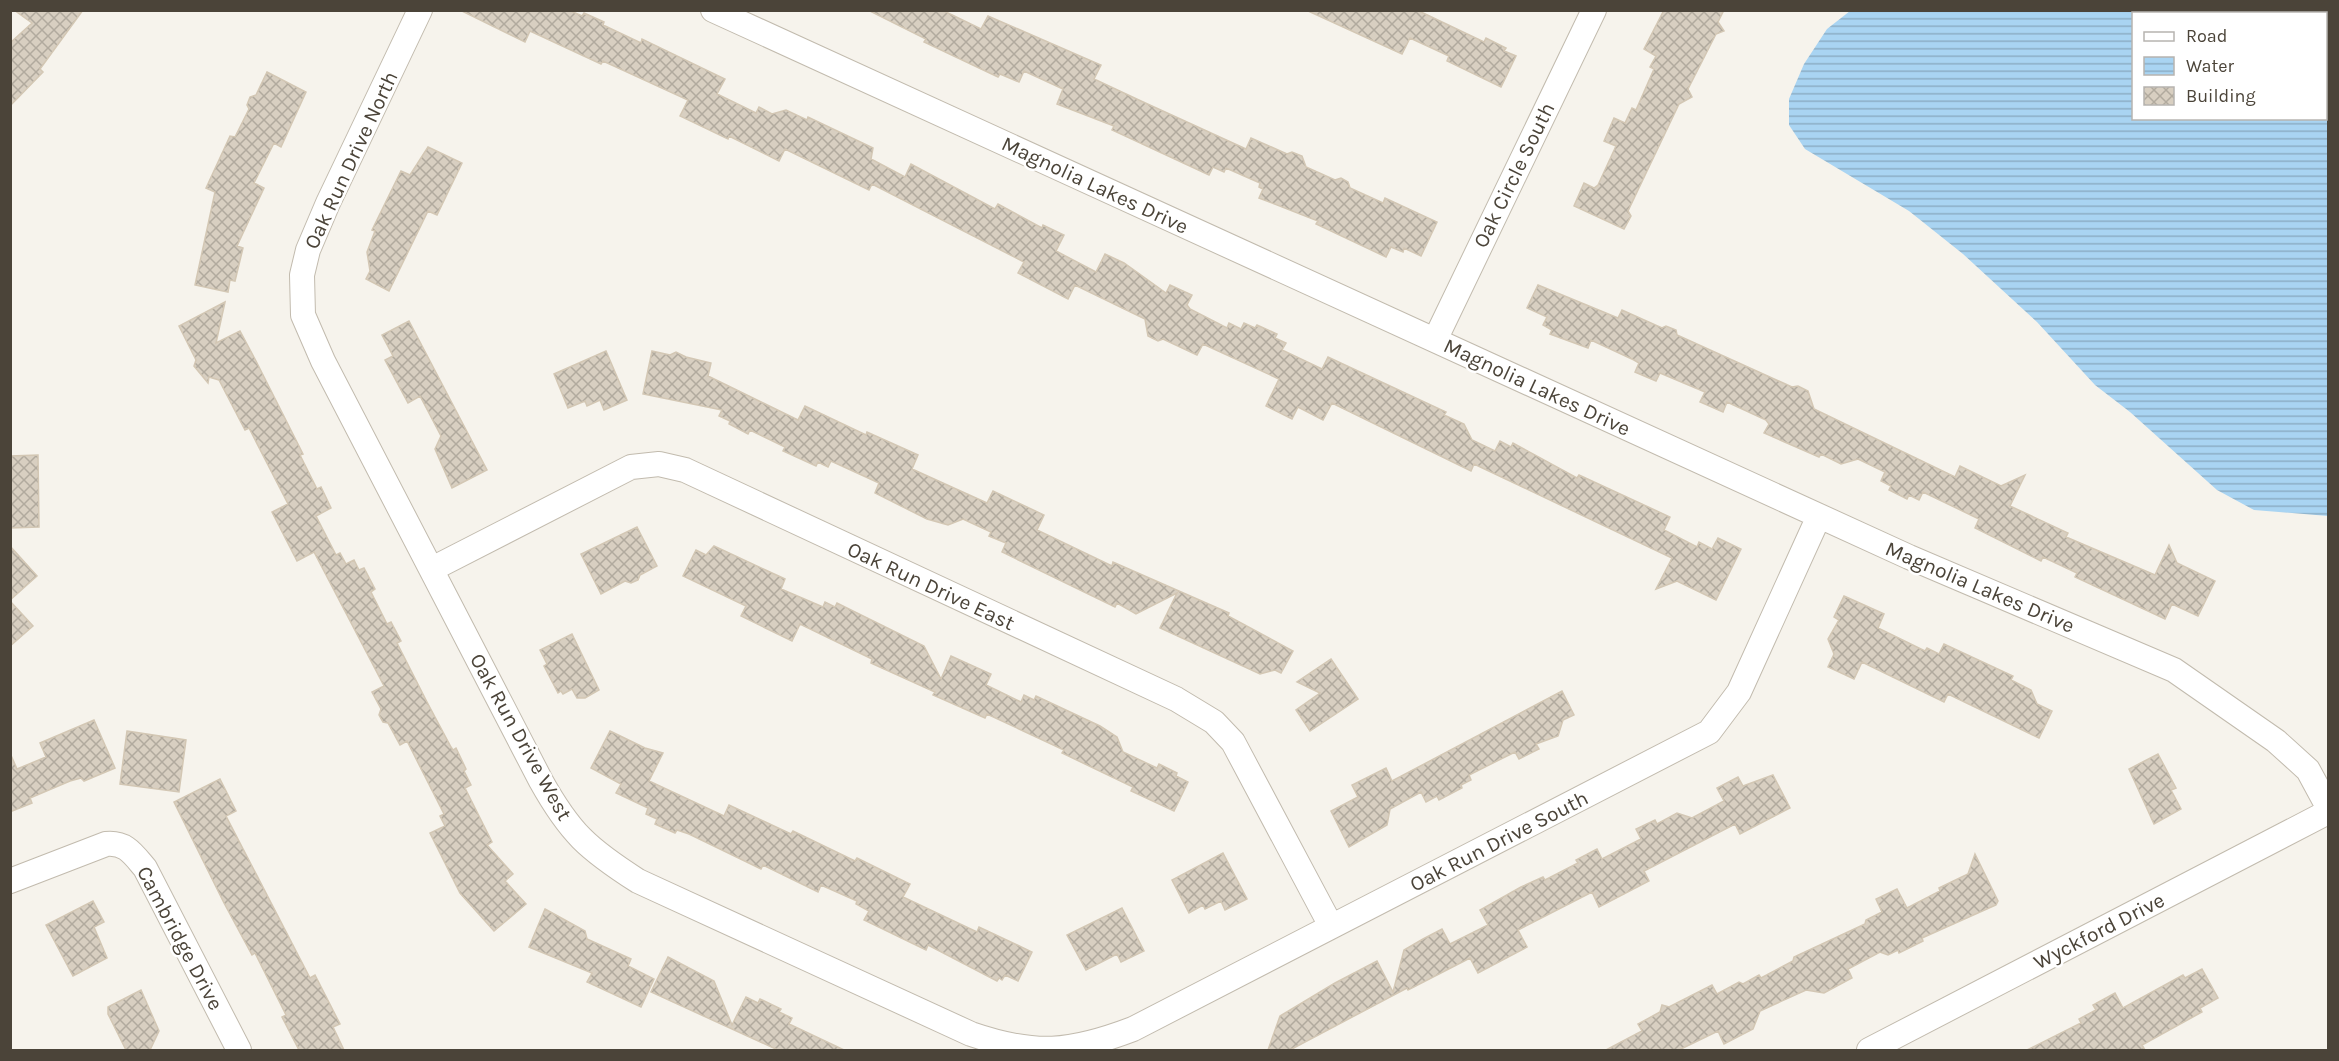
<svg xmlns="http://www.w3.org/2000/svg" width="2339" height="1061" font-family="Karla,sans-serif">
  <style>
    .water { fill: url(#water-rules); fill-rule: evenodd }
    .building { fill: url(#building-cross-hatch); stroke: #d3c7b4; stroke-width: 1.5 }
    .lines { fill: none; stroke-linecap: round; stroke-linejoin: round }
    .minor-casing { stroke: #c2bbae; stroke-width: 26 }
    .minor { stroke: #fff; stroke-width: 24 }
    .labels { text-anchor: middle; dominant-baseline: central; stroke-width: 5; stroke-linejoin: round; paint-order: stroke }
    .street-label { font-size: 21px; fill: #4b4439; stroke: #fff }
  </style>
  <defs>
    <pattern id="water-rules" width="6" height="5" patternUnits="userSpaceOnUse" patternTransform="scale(1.5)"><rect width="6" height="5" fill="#a9d4f2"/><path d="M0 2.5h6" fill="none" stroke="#8caec5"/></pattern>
    <pattern id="building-cross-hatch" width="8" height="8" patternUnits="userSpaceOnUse" patternTransform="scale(1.5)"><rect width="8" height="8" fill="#d8cfc1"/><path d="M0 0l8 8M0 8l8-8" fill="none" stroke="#b1aa9e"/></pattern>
  </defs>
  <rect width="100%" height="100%" fill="#f6f3ec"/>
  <!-- water -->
  <path class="water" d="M1850,11h478v505l-74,-6 -37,-20 -87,-78 -35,-27 -58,-63 -74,-68 -54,-43 -104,-62 -16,-24v-26l15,-35 23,-35zM2134,14h192v104h-192z"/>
  <!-- building -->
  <path class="building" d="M14,10h69l-43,59 3,3 -33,34v-63l22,-20z
    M460,10h109l13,6 2,-3 20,9 -1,3 38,18 1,-4 83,40 -8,15 39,19 3,-6 13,7 14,-4 21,10 1,-3 65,31 -2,11 34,18 6,-13 84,45 3,-5 44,24 1,-3 21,10 -8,16 40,21 9,-18 19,9 42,30 4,-8 22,10 -5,10 3,4 37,19 2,-5 12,6 3,-6 11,5 2,-3 20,9 -2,4 11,5 -4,7 40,19 6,-12 118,55 -2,3 20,9 8,16 23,11 5,-10 11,6 2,-4 64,35 2,-3 91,42 -6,13 33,17 2,-5 13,7 6,-11 23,11 -25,51 -39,-19 -21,8 16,-31 -198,-94 -3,7 -139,-68 -9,17 -25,-13 -6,12 -26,-13 13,-27 -76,-35 -6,11 -34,-16 -5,2 -10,-5 -3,-17 -70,-34 -7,14 -50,-26 6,-11 -152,-78 -3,6 -84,-41 -6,12 -50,-25 -1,3 -48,-23 8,-16 -85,-39 -2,3 -71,-33 -5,11z
    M868,10h74l39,19 7,-13 113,49 -7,14 47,22 105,48 5,-11 36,16 5,-2 10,4 4,11 29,13 6,-2 7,4 2,6 33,15 2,-5 52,24 -16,34 -17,-8 -1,4 -12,-5 -5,10 -70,-33 2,-3 -59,-23 4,-9 -4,-2 1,-4 -34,-15 -2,4 -11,-5 -4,8 -97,-45 2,-4 -57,-22 6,-15 -39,-18 -5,11 -19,-8 -2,3 -74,-35 2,-3z
    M1306,10h111l67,32 2,-4 20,10 -2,3 12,5 -15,31 -54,-26 2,-5 -39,-18 -8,16z
    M1664,10h60l-6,12 6,9 -8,3 -28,55 4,8 -13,7 -51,107 3,5 -7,13 -50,-23 10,-23 10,5 4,-3 18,-39 -12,-5 10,-23 11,5 7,-15 4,2 18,-41 -4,-2 6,-11 -12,-7z
    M267,72l39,20 -25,55 -7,-4 -20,40 10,5 -27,58 6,2 -8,33 -5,-1 -2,12 -33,-7 20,-93 -9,-4 24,-52 5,1 14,-28 -2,-4 3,-8 6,-2z
    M428,147l34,16 -25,52 -9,-4 -39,80 -23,-12 4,-8 -3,-19 8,-21 -3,-1 29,-59 9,4z
    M1538,285l80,33 4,-8 40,18 4,-2 10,4 1,5 115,52 6,-1 10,5 6,18 141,68 5,-11 41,20 24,-11 -15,31 58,27 -2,4 89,38 14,-30 8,18 38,18 -17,35 -26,-12 -7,15 -90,-42 2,-4 -34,-16 -2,4 -66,-33 4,-9 -56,-27 -4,8 -10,-5 -2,4 -18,-9 2,-4 -10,-5 4,-9 -27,-13 -17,5 -20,-10 -2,3 -55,-24 5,-9 -3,-4 -39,-18 -4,10 -23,-10 5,-10 -45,-19 -4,8 -21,-9 4,-9 -5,-3 -43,-20 -3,8 -38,-14 2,-4 -9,-5 4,-8 -20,-9z
    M225,302l-9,41 24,-12 16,30 47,93 -3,1 17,34 4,-2 10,21 -15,8 20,39 4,-2 6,11 8,-4 5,10 5,-2 11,21 -4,3 16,32 4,-2 10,19 -4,2 30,59 24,45 2,3 3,-2 10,21 -2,2 7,14 -6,3 27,54 -5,3 26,29 -8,7 21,23 -32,27 -34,-38 -30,-60 15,-7 -5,-10 4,-2 -37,-73 -7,4 -12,-22 -5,-1 -4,-7 2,-6 -9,-17 12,-6 -70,-134 -17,9 -25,-49 16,-8 -39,-76 -4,2 -26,-50 -10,-3 -1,6 -14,-17 2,-6 -17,-34z
    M409,321l78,149 -35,18 -17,-39 6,-13 -21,-40 -12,7 -23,-43 8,-4 -11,-21z
    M606,351l21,49 -23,10 -4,-10 -13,6 -2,-5 -17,7 -14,-34z
    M652,351l18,4 6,-3 10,5 25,6 -3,13 90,44 7,-14 61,29 1,-3 51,23 -6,14 75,34 6,-12 51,24 -7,15 75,36 1,-4 116,51 -1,3 65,35 -12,22 -6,-3 -15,4 -100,-46 17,-35 -41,21 -19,-11 -2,4 -113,-55 4,-9 -17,-7 2,-4 -28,-13 -15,6 -21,-6 -52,-26 4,-10 -48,-22 -3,6 -10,-5 -2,4 -33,-15 2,-4 -35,-17 -2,4 -19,-10 1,-3 -11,-5 3,-6 -79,-16z
    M38,455l1,72 -29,1v-72z
    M637,527l20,39 -17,9 -2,5 -7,3 -6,-2 -24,13 -20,-40z
    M10,546l27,30 -27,24z
    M714,546l71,33 -4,10 42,18 2,-5 10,5 2,-4 87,43 17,33 10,-23 40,18 -5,11 35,17 3,-7 10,5 2,-4 64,30 17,11 6,15 34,16 2,-4 18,9 -1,3 12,6 -14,29 -43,-20 2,-4 -71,-34 2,-3 -77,-36 -2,4 -52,-23 2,-3 -64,-29 1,-4 -72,-35 -8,17 -51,-25 5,-10 -63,-30 13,-26 10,5z
    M1844,596l40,18 -6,14 47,23 2,-3 12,6 5,-10 69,32 -2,4 20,10 6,14 15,7 -13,27 -91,-44 -4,8 -82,-40 -8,17 -26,-12 6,-13 -6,-15 11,-19 -5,-3z
    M10,601l23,25 -23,20z
    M572,634l27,56 -14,8h-8l-5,-9 -9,5 -2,-3 -3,2 -14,-27 3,-2 -7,-14z
    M1331,659l27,40 -48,32 -14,-21 24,-17 -23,-11z
    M1562,691l12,24 -11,5 -5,16 -22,8 3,5 -20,10 -4,-7 -46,23 2,5 -10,5 1,3 -23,12 -2,-4 -11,6 -5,-10 -31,17 -3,16 -38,22 -18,-36 27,-14 -6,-12 34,-17 6,13z
    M94,720l21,48 -31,13 -3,-3 -11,3 -40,17 2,5 -22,9v-59l7,16 29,-12 -6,-14z
    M127,731l59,9 -7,52 -59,-8z
    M610,731l35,17 18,5 -14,28 75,35 5,-11 62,29 2,-3 62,30 2,-3 53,26 -7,13 74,35 2,-5 53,25 -14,29 -13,-6 -3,5 -3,-2 -2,3 -69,-36 -2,5 -62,-30 5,-9 -13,-7 1,-3 -36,-16 -3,7 -55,-27 -2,4 -72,-35 -12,-4 -2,3 -20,-9 2,-5 -11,-5 2,-6 -32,-15 5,-9 -30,-16z
    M2158,754l18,34 -5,2 10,19 -27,15 -25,-55z
    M1773,775l17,33 -50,26 -5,-10 -91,47 5,10 -50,26 -7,-15 -74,38 9,17 -49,26 -8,-15 -62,32 -1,-2 -117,62h-22l12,-34 55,-33 42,-22 16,31 11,-42 19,-11 19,-10 8,15 38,-19 -8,-15 41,-23 22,-10 2,3 33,-17 -2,-3 21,-11 5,10 39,-20 -5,-10 19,-9 2,4 20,-11 15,5 32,-17 -7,-13 21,-11 5,9z
    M220,779l16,32 -10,5 84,162 5,-3 25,49 -7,3 11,23h-45l-17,-33 4,-2 -31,-62 -3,2 -28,-52 -50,-101z
    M1223,853l24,46 -22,11 -4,-9 -16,8 -2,-4 -14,8 -17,-33z
    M1975,854l23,47 -2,4 -74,33 1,3 -24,12 -1,-3 -10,5 -8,-3 -32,17 4,9 -28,15 -18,-3 -46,21 -7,18 -29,15 -6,-13 -39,19h-73l36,-19 -4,-7 22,-12 2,-7 7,2 43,-22 5,9 22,-12 4,2 16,-9 2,3 32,-17 1,-4 71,-33 1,-4 16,-8 -6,-13 21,-10 10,19 33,-17 -1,-3 29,-14z
    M93,901l11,21 -10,5 13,31 -34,18 -27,-51z
    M1122,908l22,43 -23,11 -4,-8 -31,16 -19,-35z
    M545,909l40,22 2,8 44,20 -3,7 26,13 -13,28 -54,-25 5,-9 -63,-26z
    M668,957l46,24 18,44 14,-28 12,6 2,-4 21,10 -2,3 13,6 -3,6 55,26h-66l-127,-58z
    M2202,969l16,29 -18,10 2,4 -60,33 3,5h-118l54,-27 -2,-4 17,-9 -3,-5 22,-12 8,15 60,-33 2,3z
    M141,990l18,41 -9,19h-24l-18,-36v-7z"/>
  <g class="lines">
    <defs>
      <path id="minor" d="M420,10l-92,193 -20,47 -6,25 1,40 20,46 218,420c29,52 47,68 97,100l333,153c64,22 99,19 162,-5l576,-297 30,-40 80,-176
        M713,10l1196,547 265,113 102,71 32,29 20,37
        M1435,340l159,-330
        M432,569l199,-102 28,-3 26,6 491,229 38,23 19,20 98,184
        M10,881l96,-37c20,-2 27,10 39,24l94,182
        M1869,1050l459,-238"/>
    </defs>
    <!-- minor casing -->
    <use href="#minor" class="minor-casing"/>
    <!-- minor -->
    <use href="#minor" class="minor"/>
  </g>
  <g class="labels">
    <!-- street labels -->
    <g class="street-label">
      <text transform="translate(351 160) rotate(-65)">Oak Run Drive North</text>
      <text transform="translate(1514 175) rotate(-64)">Oak Circle South</text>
      <text transform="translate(1095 185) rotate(25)">Magnolia Lakes Drive</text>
      <text transform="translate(1537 387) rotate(25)">Magnolia Lakes Drive</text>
      <text transform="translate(931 586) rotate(25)">Oak Run Drive East</text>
      <text transform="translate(1980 587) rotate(23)">Magnolia Lakes Drive</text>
      <text transform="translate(521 737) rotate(61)">Oak Run Drive West</text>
      <text transform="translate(1499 841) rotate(-27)">Oak Run Drive South</text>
      <text transform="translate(2099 931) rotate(-27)">Wyckford Drive</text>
      <text transform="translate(180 938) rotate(62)">Cambridge Drive</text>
    </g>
  </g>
  <!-- border -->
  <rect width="2339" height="1061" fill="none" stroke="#4b4439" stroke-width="24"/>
  <!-- legend -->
  <rect x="2132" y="12" width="195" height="108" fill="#ffffff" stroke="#b7b4b0" stroke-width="1.5"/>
  <rect x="2144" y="32" width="30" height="9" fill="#ffffff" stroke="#b7b4b0" stroke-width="1.5"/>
  <text x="2186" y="42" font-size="18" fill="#4b4439">Road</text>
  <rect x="2144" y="57" width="30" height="18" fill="url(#water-rules)" stroke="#b7b4b0" stroke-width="1.5"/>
  <text x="2186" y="72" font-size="18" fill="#4b4439">Water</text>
  <rect x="2144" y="87" width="30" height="18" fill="url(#building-cross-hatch)" stroke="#b7b4b0" stroke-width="1.5"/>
  <text x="2186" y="102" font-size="18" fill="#4b4439">Building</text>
</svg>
